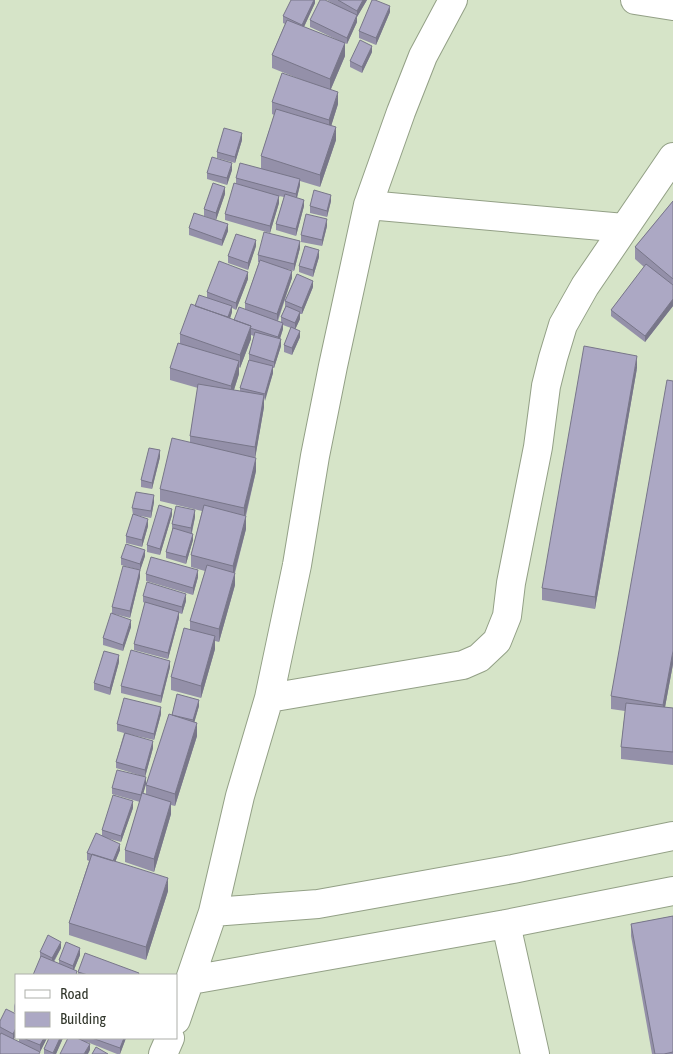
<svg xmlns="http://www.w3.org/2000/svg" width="673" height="1054" font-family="'Asap Condensed',sans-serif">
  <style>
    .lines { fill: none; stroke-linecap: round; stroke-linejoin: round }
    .minor-casing { stroke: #93a086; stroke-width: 30 }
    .minor { stroke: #fff; stroke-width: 28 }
    .wall { fill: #9490a9; fill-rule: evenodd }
    .shaded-wall { fill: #787689 }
    .building { fill: #aca8c4; stroke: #787689 }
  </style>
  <rect width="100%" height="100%" fill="#d6e4c8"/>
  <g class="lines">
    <defs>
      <path id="minor" d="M635,0l38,6
        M368,205l256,23
        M269,698l194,-33 16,-7 18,-17 10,-25 4,-33 27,-136 8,-61 7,-28 10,-33 22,-39 88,-129
        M213,912l105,-8 195,-35 160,-33
        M506,924l29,130
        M191,980l315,-56 167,-33
        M176,1020l37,-108 27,-116 29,-98 28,-133 18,-109 18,-90 35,-161 33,-93 22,-56 30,-56
        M163,1054l7,-16"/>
    </defs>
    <!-- minor casing -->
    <use href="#minor" class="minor-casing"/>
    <!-- minor -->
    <use href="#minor" class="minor"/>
  </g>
  <!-- wall -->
  <path class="wall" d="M315,0v3l-11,24 38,15 -32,-15v-7l25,-15 -8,-5h40l-10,17v5l-10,22 -2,-1v13l-14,33 7,15 -7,22 5,14 -16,47 -20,-6v4l-3,13 7,8 -8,30 -20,-6v-6l8,-27 -5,-1v7l-9,30 -45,-13v-6l11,-30v-6l25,-10v-12l13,-41 -2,-1v-12l30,-22 -30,-12v-13l13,-31 -2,-1v-7z
    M390,12l-14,33 -17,-7v-7z
    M372,52l-10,21 -12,-6v-6z
    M242,140l-7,23 -18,-5v-6z
    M232,170l-5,15 -20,-6v-6z
    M225,194l-9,26 -12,-4v-7z
    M331,201l-4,16 -17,-4v-7z
    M673,201v105l-28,36 -34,-26v-6l33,-43 -9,-8v-12z
    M327,226l-5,20 -21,-4v-7z
    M189,228l39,3 -6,15 -33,-11z
    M256,246l-8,24 -20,-7v-7z
    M300,248l-6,23 -7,-2 5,9 -14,43 3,1v-5l4,-9v-7l28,-14 -11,27h-2v5l-5,10 5,8 -8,18 -8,-3v-7l7,-17 -8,-3v4l-3,10 1,7 -7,22h-1v5l-9,28v6l-9,51 1,13 -10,45v13l-11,44v12l-16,57 -4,-1v8l-14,49 -30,-8v-13l19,-48v-8l15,-50 -14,-4v-12l11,-44 -42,-10v-12l30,-46v-7l8,-48 -28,-8v-12l10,-24v-10l15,-28 12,-8v-6l41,-13 -12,31 -4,-2v4l-2,7 4,1 11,-11v-6l14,-41h-1v-7zM251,335l3,1 -5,18v6l-9,28v3l-6,-1 5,-16v-7l1,1 11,-29z
    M319,257l-6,20 -14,-5v-6z
    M637,368l-42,241 -53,-9v-12z
    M673,381v283l-8,43 8,1v57l-52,-6v-12l4,-36 -14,-2v-13z
    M160,457l-8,32 -11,-2v-7z
    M154,502l-3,16 -16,-3 13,11 -6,21 -16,-4v-7l7,-21 -1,-7z
    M172,515l-12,40 -13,-3v-7z
    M195,517l-3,16 1,7 -7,24 -20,-6v-6l6,-21v-7z
    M145,556l-5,14v7l-10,41 -16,-4 17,13 -8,24 -20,-6v-7l9,-24v-7l24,-38 -15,-4v-7z
    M146,574l52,3 -5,18 -47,-14z
    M143,596l43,5 -4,13 -3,-1v5l-11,41 -34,-9v-6l11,-41 -2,-1z
    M119,662l-9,33 -16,-5v-7z
    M170,667l-9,36 -40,-10v-7z
    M177,694l22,12 -5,16 3,14 -22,70 -4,-1v9l-17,58 -29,-10v-12l15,-48 -28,-8v-6l34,-4 -3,9 3,1v-9l26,-70z
    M161,714l-7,26 -26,-6 25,14 -8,29 -29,-9v-6l8,-29 -7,-2v-7z
    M133,808l-12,34 -15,-4 14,12 -5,12 53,29 -22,69 -77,-25v-12l20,-62 -2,-1v-7l15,-17v-6z
    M673,916v138h-21l-21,-118v-12z
    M61,948l-7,14 5,2v-4l21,-5 -6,15 3,5 -37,-17v-6z
    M78,972l61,3h-61z
    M16,1000v13l-2,-1v-6z
    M16,1014v21l-2,4 5,3v-4h28l-7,14 -9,-4 9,6 -40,-20v-13z
    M63,1038l-7,16h-12v-5z
    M68,1038h58l-6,16h-3l-30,-12 3,8z"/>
  <!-- shaded-wall -->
  <path class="shaded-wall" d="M314,0h1v3l-13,28v-6z
    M363,0h4l-10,17v5l-10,22v-6l10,-22v-5z
    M390,6v6l-14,33v-7z
    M345,43v13l-15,35v-12z
    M372,46v6l-10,21v-6z
    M338,92v12l-9,29v-13z
    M336,127v13l-16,47v-12z
    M242,133v7l-7,23v-6z
    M232,163v7l-5,15v-7z
    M300,179v6l-4,16v-7z
    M225,187v7l-9,26v-7z
    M331,195v6l-4,16v-6z
    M279,196v7l-9,30v-7z
    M304,200v6l-8,30v-7z
    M327,219v7l-5,20v-6z
    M228,224v7l-6,15v-6z
    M256,240v6l-8,24v-7z
    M300,241v7l-6,23v-7z
    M319,250v7l-6,20v-7z
    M292,271v7l-15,43v-7z
    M248,272v7l-12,31v-7z
    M313,281v6l-11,27v-6z
    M673,299v7l-28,36v-6z
    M232,306v6l-4,12v-7z
    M300,312v7l-5,11v-7z
    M283,323v6l-5,15v-7z
    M251,326v13l-11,29v-13z
    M300,331v6l-8,18v-7z
    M281,339v7l-7,22v-6z
    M637,356v12l-42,241v-12z
    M239,361v13l-8,25v-13z
    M273,366v7l-8,28v-7z
    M264,395v12l-9,52v-12z
    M160,450v7l-8,32v-6z
    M256,458v13l-12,50v-13z
    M154,495v7l-3,16v-7z
    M172,509v6l-12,40v-6z
    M195,510v7l-4,18v-7z
    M246,516v13l-13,49v-12z
    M148,519v7l-6,21v-7z
    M193,534v6l-7,24v-7z
    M145,550v6l-5,15v-7z
    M140,570v7l-10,41v-7z
    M198,570v7l-5,18v-7z
    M235,573v12l-16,57v-13z
    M186,594v7l-4,13v-7z
    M179,612v6l-11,41v-6z
    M131,620v7l-8,24v-6z
    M215,636v13l-14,49v-12z
    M673,651v13l-10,54v-13z
    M119,655v7l-9,33v-7z
    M170,661v6l-9,36v-7z
    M199,700v6l-6,21v-7z
    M161,707v7l-7,26v-6z
    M197,723v13l-22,70v-12z
    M153,741v7l-8,29v-7z
    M146,777v7l-5,18v-7z
    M133,801v7l-12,34v-6z
    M171,802v12l-17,58v-13z
    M120,844v6l-8,20v-6z
    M168,878v13l-22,69v-13z
    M61,942v6l-9,16v-6z
    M80,948v7l-7,17v-6z
    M16,1028v7l-3,5v-6z
    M44,1038h3l-7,14v-7z
    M60,1038h3l-7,16h-3z
    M124,1038h2l-6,16v-6z
    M90,1044v6l-2,4h-4z"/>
  <!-- building -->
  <path class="building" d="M291,0h23l-12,25 -19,-9z
    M320,0h5l32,15 -10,23 -37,-18z
    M338,0h25l-6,11z
    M372,0h3l15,6 -14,32 -17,-7z
    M287,20l58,23 -15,36 -58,-24z
    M360,40l12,6 -10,21 -12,-6z
    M282,73l56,19 -9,28 -57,-18z
    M276,109l60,18 -16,48 -59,-19z
    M224,128l18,5 -7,24 -18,-5z
    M212,157l20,6 -5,15 -20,-5z
    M240,163l60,16 -4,15 -60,-16z
    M213,183l12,4 -9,26 -12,-4z
    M234,183l45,13 -9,30 -45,-12z
    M314,190l17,5 -4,16 -17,-5z
    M285,194l19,6 -8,29 -20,-5z
    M673,201v78l-38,-32z
    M194,213l34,11 -6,16 -33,-12z
    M306,214l21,5 -5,21 -21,-5z
    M264,232l36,9 -6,23 -36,-9z
    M236,234l20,6 -8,23 -20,-7z
    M305,246l14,4 -6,20 -14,-4z
    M260,260l32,11 -15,43 -32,-11z
    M219,261l29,11 -12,31 -29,-11z
    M646,264l27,21v14l-28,37 -34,-26z
    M297,274l16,7 -11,27 -17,-7z
    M199,295l33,11 -4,11 -33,-11z
    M191,304l60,22 -11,29 -60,-21z
    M286,306l14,6 -5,11 -14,-6z
    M239,307l44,16 -5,14 -28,-9 1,-2 -17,-6z
    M291,327l9,4 -8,17 -8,-3z
    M255,332l26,7 -7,23 -25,-8z
    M178,343l61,18 -8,25 -61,-18z
    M584,346l53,10 -42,241 -53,-9z
    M249,360l24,6 -8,28 -25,-6z
    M667,380l6,1v270l-10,54 -52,-9z
    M198,384l66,11 -9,52 -65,-11z
    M172,438l84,20 -12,50 -84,-19z
    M149,448l11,2 -8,33 -11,-3z
    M136,492l18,3 -3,16 -19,-3z
    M159,505l13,4 -12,40 -13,-4z
    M204,505l42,11 -13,50 -42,-11z
    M176,506l19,4 -4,18 -19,-4z
    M133,514l15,5 -6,21 -16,-4z
    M173,528l20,6 -7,23 -20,-5z
    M126,544l19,6 -5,14 -19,-6z
    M151,557l47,13 -5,18 -47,-14z
    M207,565l28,8 -16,56 -29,-8z
    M123,566l17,4 -10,41 -18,-4z
    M147,582l39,12 -4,13 -39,-11z
    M145,602l34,10 -11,41 -34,-9z
    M111,613l20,7 -8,25 -20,-7z
    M184,628l31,8 -14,50 -30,-9z
    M131,650l39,11 -9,35 -40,-10z
    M104,651l15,4 -9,33 -16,-5z
    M177,694l22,6 -6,20 -21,-5z
    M124,698l37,9 -7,27 -37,-10z
    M626,703l47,5v44l-52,-5z
    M169,714l28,9 -22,71 -29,-9z
    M125,733l28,8 -8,29 -29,-8z
    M117,770l29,7 -5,18 -29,-7z
    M142,793l29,9 -17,57 -29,-9z
    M113,795l20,6 -12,35 -19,-6z
    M96,833l24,11 -7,17 -26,-8z
    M92,854l76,24 -22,69 -77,-24z
    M673,916v136l-9,2h-9l-24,-130z
    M48,935l13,7 -9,16 -12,-6z
    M66,942l14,6 -7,18 -14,-6z
    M85,953l54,20 -1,2h-50l-10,-3z
    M41,956l36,15 -1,4h-43z
    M6,1009l10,5v14l-3,6 -13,-7v-6z
    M1,1033l39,19 -1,2h-39v-19z
    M23,1038h21l-4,7z
    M49,1038h11l-7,15 -9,-4z
    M68,1038h9l13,6 -6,10h-24z
    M92,1038h32l-4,10z
    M96,1047l12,7h-16z"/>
  <!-- legend -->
  <rect x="15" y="974" width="162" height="65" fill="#ffffff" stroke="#adafaa"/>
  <rect x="25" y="990" width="25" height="8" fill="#ffffff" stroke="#adafaa"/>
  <text x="60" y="999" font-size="15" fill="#31362b">Road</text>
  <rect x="25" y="1012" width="25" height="15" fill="#aca8c4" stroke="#adafaa"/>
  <text x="60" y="1024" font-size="15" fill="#31362b">Building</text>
</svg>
